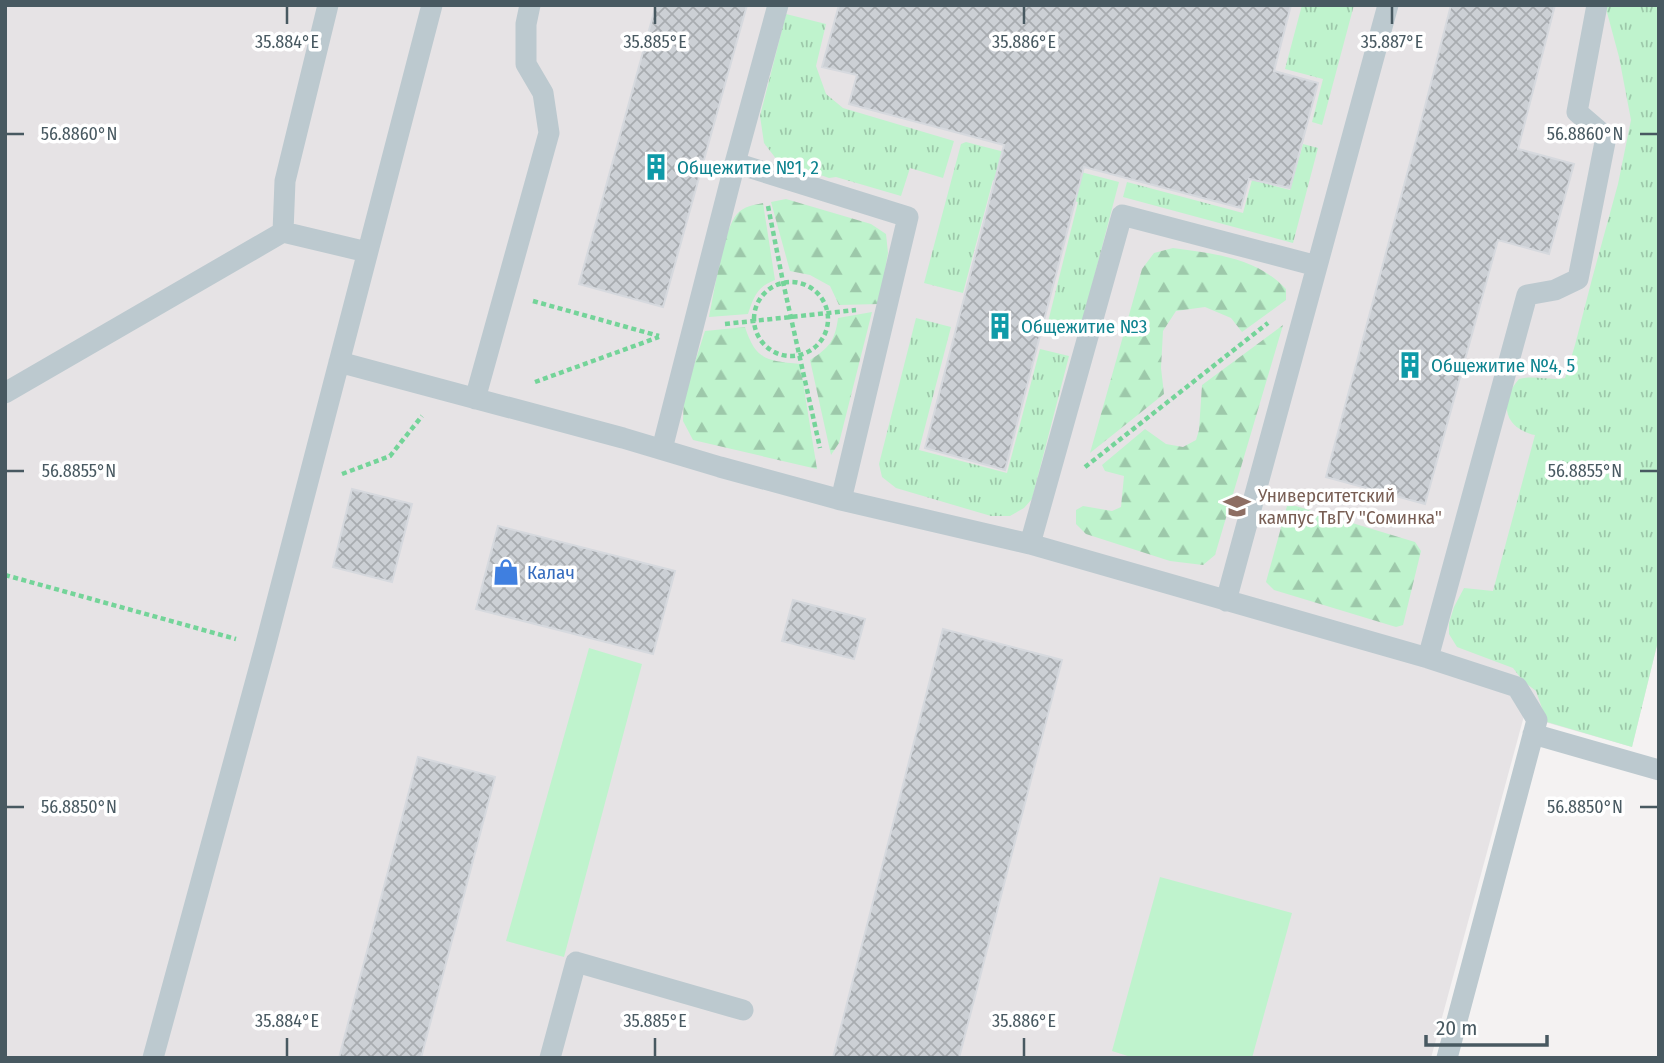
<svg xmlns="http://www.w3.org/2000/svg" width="1664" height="1063" font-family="'Fira Sans Condensed',sans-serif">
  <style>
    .education { fill: #e6e3e5 }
    .grass { fill: url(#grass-tufts) }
    .forest { fill: url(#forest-firs) }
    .pitch { fill: #bff3cd }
    .building { fill: url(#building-cross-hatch); stroke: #d6d9de; stroke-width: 2 }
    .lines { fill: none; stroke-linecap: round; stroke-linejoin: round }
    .path { stroke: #74d499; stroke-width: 4.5; stroke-dasharray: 5 3.5; stroke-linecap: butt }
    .service { stroke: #bcc9cf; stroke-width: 21 }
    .ticks { fill: none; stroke: #485961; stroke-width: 2.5 }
    .labels { text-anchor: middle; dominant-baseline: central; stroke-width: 7; stroke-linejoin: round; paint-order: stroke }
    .culture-label { font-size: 19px; fill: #0d838f; stroke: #fff; text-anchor: start }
    .education-label { font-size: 19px; fill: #785e54; stroke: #fff; text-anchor: start }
    .shop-label { font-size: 19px; fill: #366cbe; stroke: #fff; text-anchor: start }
    .ticks-label { font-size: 18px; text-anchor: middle; fill: #485961; stroke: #fff; stroke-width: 7; stroke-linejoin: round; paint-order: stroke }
  </style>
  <defs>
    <pattern id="grass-tufts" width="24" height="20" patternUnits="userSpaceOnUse" patternTransform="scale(1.75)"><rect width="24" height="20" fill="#bff3cd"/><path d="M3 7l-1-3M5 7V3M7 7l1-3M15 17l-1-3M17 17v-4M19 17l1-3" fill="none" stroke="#9dc8aa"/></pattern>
    <pattern id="forest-firs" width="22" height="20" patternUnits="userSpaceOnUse" patternTransform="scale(1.75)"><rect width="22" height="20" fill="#bff3cd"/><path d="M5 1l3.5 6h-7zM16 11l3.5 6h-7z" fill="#9dc8aa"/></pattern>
    <pattern id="building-cross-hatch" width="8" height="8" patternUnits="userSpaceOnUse" patternTransform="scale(1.75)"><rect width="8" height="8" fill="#ccd0d5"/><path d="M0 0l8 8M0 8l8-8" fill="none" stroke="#a8acb0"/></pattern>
  </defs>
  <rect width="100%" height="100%" fill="#f4f2f2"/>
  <!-- education -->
  <path class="education" d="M5,5h1654v632l-27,110 -108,-31 -93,342h-1426z"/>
  <!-- grass -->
  <path class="grass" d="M1302,5h52l-32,120 -10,-3 11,-43 -38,-10z
    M1605,5h54v632l-27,110 -85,-25 -11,-31 -13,-10 -10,-13 -56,-21 -8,-13v-11l5,-16 10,-19 29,3 42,-156c-32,-7 -36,-33 -16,-56 18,-4 29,2 46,-1l10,-33 17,-66 26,-95 13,-64 -12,-63z
    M786,14l40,10 -10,42 10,28 17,14 111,33 -11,37 -33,-10 -9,28 -65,-19 -7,1 -52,-18 -13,-17 -4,-27z
    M966,142l153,40 -39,149 -32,-9 30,-120 -85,-22 -30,113 -39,-10 37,-139z
    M1303,144l15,4 -25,95 -170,-46 4,-15 116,31 9,-33 38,10z
    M916,318l35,9 -32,123 88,23 33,-124 29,7 -37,143 -8,9 -14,8h-19l-95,-28 -14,-11 -3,-13z"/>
  <!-- forest -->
  <path class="forest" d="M786,199l85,25 15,10 2,19 -9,51 -40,1 -9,-19 -20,-11 -20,-4 -19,-69z
    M763,203l12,77c-18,7 -21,16 -27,34l-39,3c5,-23 14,-87 28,-103 7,-8 17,-9 26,-11z
    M1173,248c41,6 83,9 113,41v11l-44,32 -11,-14 -26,-11 -29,4 -13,20 -2,37 3,26 -74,59 52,-184 12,-16z
    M872,312l-33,131 -8,12 -21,-95c19,-12 25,-19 28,-42z
    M1283,325l-68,230 -12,10 -33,-4 -84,-27 -10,-10v-14l7,-4 29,5 9,-4 3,-31 -19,-5 -3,-6 43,-36 21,15 17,3 13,-7 3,-10 3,-45z
    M745,327c11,34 22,33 55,37l17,105 -124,-29 -10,-19 1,-25 21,-65z
    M1287,506h9l119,36 6,9 -18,74 -7,2 -122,-37 -8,-8z"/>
  <!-- pitch -->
  <path class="pitch" d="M589,648l53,16 -78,293 -58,-16z
    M1160,877l132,36 -40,145h-118l-22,-7z"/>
  <!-- building -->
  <path class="building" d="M656,5h91l-84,302 -84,-23z
    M839,5h452l-17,66 44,12 -28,105 -41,-9 -8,29 -157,-41 -79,303 -80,-22 79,-303 -155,-41 8,-29 -35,-8z
    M1451,5h104l-37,144 56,15 -25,90 -51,-14 -73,264 -99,-27 95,-355z
    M352,489l60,15 -20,78 -59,-15z
    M498,526l177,45 -22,83 -177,-45z
    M793,600l72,19 -11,40 -72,-18z
    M943,629l119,31 -103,398h-126z
    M418,757l77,20 -74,281h-82z"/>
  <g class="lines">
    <!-- path -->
    <path class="path" d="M768,206l15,76 37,166
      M754 319a37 37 0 1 1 74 0a37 37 0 1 1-74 0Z
      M533,301l126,35
      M725,324l131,-14
      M535,382l124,-45
      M1085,467l183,-144
      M342,474l48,-18 32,-40
      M5,575l231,64"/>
    <!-- service -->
    <path class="service" d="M328,5l-43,176 -2,51 84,20
      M735,163l173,54 -67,283
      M339,362l284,76 97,29 121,33 189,44 398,114 89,29 20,33 -90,338
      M5,393l278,-161
      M475,399l74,-266 -6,-40 -17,-29v-40l4,-19
      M662,449l73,-286 43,-158
      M1030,544l92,-329 195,51
      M1226,601l162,-596
      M1428,658l99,-363 28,-5 23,-11 28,-142 -29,-25 20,-107
      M1533,734l126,36
      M153,1058l112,-411 167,-642
      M550,1058l26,-96 167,48"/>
  </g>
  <!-- ticks -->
  <path class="ticks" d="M287,7v17M655,7v17M1024,7v17M1392,7v17M7,134h17M1640,134h17M7,471h17M1640,471h17M7,807h17M1640,807h17M287,1038v18M655,1038v18M1024,1038v18"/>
  <!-- icons -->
  <defs>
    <symbol id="building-bare" viewBox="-9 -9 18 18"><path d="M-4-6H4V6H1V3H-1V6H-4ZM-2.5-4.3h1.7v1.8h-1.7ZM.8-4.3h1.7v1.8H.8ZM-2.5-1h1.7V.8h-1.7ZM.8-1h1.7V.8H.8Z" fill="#0f9aa8" stroke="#fff" stroke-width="2.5" paint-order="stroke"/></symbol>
    <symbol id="university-bare" viewBox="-9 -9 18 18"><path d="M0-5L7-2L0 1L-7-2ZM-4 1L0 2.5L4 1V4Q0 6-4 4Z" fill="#8d6e63" stroke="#fff" stroke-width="2.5" paint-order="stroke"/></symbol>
    <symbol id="shop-bare" viewBox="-9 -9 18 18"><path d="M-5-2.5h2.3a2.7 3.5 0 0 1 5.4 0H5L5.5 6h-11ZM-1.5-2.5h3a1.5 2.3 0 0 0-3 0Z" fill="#3f7fe0" stroke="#fff" stroke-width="2.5" paint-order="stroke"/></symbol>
  </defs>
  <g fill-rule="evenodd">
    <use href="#building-bare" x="637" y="148" width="38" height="38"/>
    <use href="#building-bare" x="981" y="307" width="38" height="38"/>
    <use href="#building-bare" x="1391" y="346" width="38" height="38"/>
    <use href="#university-bare" x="1218" y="487" width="38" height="38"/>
    <use href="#shop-bare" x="487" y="553" width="38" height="38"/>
  </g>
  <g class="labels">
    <!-- culture labels -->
    <g class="culture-label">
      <text x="677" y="167">Общежитие №1, 2</text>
      <text x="1021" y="326">Общежитие №3</text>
      <text x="1431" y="365">Общежитие №4, 5</text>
    </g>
    <!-- education labels -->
    <g class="education-label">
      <text x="1258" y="495">Университетский<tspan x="1258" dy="22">кампус ТвГУ "Соминка"</tspan></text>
    </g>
    <!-- shop labels -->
    <g class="shop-label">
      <text x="527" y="572">Калач</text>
    </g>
  </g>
  <g class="ticks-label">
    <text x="287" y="48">35.884°E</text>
    <text x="655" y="48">35.885°E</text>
    <text x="1024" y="48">35.886°E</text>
    <text x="1392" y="48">35.887°E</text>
    <text x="79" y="140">56.8860°N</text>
    <text x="1585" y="140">56.8860°N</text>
    <text x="79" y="477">56.8855°N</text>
    <text x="1585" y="477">56.8855°N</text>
    <text x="79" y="813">56.8850°N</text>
    <text x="1585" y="813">56.8850°N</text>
    <text x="287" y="1027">35.884°E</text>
    <text x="655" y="1027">35.885°E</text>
    <text x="1024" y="1027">35.886°E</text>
  </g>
  <!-- border -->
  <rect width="1664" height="1063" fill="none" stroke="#485961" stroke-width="14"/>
  <!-- scale -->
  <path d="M1426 1035v10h121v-10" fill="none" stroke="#485961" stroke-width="3.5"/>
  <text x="1436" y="1035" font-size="21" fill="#485961" stroke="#ffffff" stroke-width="5" paint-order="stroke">20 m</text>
</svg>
